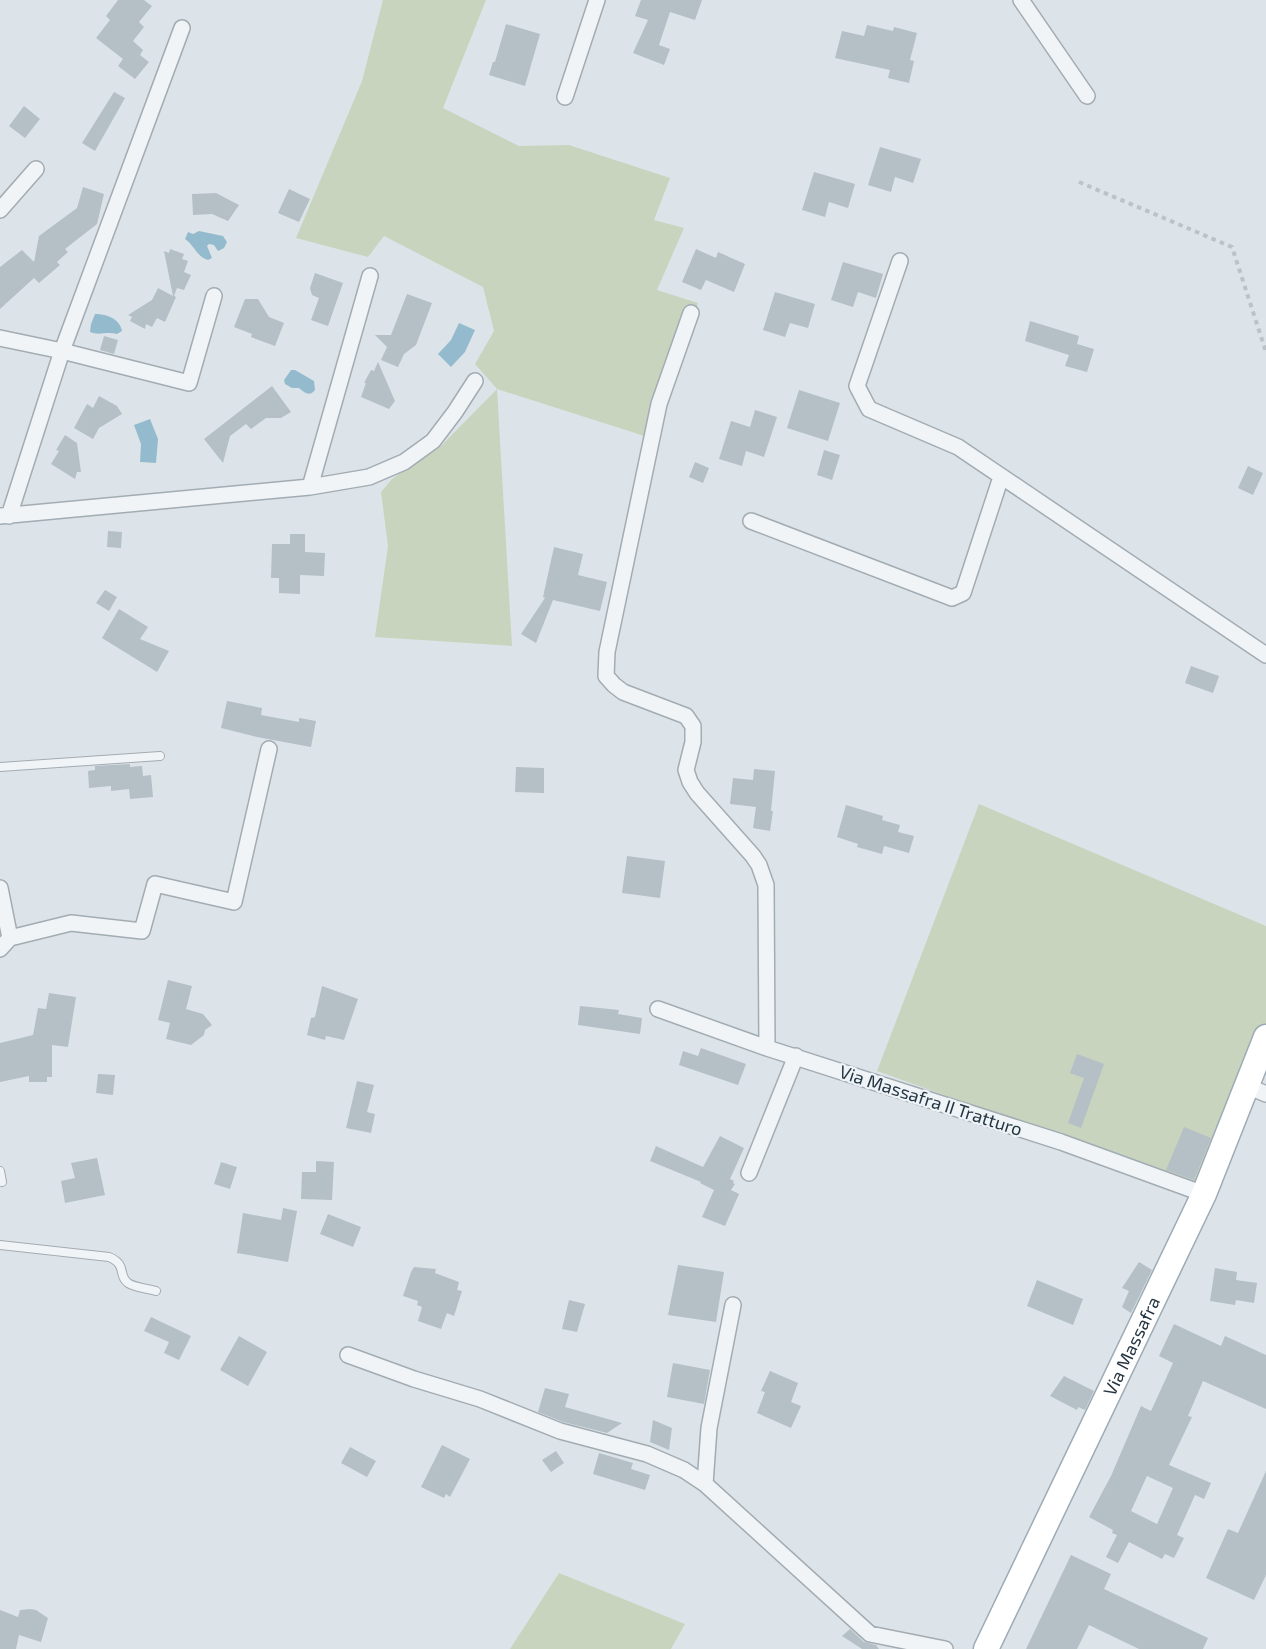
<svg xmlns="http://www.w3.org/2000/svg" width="1266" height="1649" font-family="'Exo 2',sans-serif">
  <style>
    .green { fill: #c8d4be }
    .water { fill: #94bbcd }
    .building { fill: #b4bfc6; fill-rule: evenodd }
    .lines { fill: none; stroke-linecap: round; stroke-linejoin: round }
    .lane-casing { stroke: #a2acb3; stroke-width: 10 }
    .street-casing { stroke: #a2acb3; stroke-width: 18 }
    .primary-casing { stroke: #9cabb6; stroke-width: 27 }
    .path { stroke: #bcc2c8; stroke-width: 4; stroke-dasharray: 4.5 4.5; stroke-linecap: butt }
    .lane { stroke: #f1f4f7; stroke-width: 8 }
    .street { stroke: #f1f4f7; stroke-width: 15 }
    .primary { stroke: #fff; stroke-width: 24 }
    .labels { text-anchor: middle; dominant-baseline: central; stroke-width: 4.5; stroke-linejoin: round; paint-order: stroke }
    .street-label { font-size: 18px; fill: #253541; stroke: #edf3f6 }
  </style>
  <rect width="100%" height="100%" fill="#dde4e9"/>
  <!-- green -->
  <path class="green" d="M383,0h103l-43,108 76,38 50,-1 101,33 -16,42 30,8 -27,62 41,13 -44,136 -157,-50 -22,-25 19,-33 -11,-44 -99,-51 -16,21 -72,-19 66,-157z
    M497,389l15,257 -137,-9 13,-91 -7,-54 11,-13 48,-32z
    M979,804l287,122v98l-68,162 -321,-115z
    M559,1573l126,51 -14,25h-161z"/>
  <!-- water -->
  <path class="water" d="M199,231l24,5 4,6 -3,6 -6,3 -4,-6 -5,-1 -2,2 5,12 -4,2c-11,-3 -14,-15 -23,-21l3,-7 5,2z
    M95,314c12,0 25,5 27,17l-5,3c-10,-3 -18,2 -27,-2l1,-8z
    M459,323l16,7 -10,22 -14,15 -13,-13 13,-14z
    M291,370h4l19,11 1,9c-6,7 -10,3 -16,-2h-7l-7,-4 -1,-4z
    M150,419l8,20 -2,24 -16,-1 1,-18 -7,-19z"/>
  <!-- building -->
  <path class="building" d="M118,0h26l8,6 -13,16 5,5 -11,14 10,9 -3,5 9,7 -14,17 -17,-13 5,-7 -27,-21 14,-18 -4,-4z
    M641,0h61l-7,20 -25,-8 -11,33 11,4 -6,16 -31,-12 15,-33 -13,-4z
    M506,24l34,10 -15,52 -36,-11 4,-13h2z
    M867,25l26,6 1,-4 23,6 -7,27 4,1 -5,22 -21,-5 2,-8 -55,-12 7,-27 22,5z
    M114,92l11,6 -30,53 -13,-8z
    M24,106l16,13 -15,19 -16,-12z
    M880,147l41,12 -8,24 -18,-6 -4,15 -23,-7z
    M814,172l41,12 -7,24 -19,-6 -4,15 -23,-7z
    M83,187l21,7 -7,30 -32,25 3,3 -11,10 3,3 -21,18 -5,-5 -34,31v-42l22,-17 12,12 5,-26 38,-28z
    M289,189l21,10 -11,23 -21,-9z
    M216,193l23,12 -11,16 -16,-7 -19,1 -1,-21z
    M170,249l14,5 -2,5 6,2 -4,11 7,3 -7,15 -7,-2 -3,8 2,1 -11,25 -8,-4 -5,9 -6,-3 -1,5 -15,-8 2,-4 -4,-2 24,-15 6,-12 15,8 -9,-45 5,2z
    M696,249l20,9 2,-6 27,12 -11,28 -28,-12 -5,10 -19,-8z
    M843,262l40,12 -7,24 -18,-6 -5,15 -22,-7z
    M315,273l28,10 -15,43 -17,-6 8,-22 -7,-3 -2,-7z
    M775,292l40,12 -7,24 -18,-5 -5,14 -22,-7z
    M407,294l25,9 -16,42 -12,9 -6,13 -17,-7 6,-13 -12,-12h16z
    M245,299h13l11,18 15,6 -9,23 -24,-9 1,-3 -18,-7z
    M1030,321l49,15 -2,8 17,5 -7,23 -22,-6 4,-11 -44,-14z
    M104,336l14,4 -4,14 -14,-4z
    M378,362l17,39 -6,8 -28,-12 5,-14h-2l7,-13 3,1z
    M272,386l19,26 -10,6h-15l-15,11 -5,-5 -16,12 -7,27 -19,-24z
    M799,390l41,13 -12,38 -41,-13z
    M99,396l18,10 5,8 -23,14 -6,11 -19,-11 13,-24 6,4z
    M755,410l22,7 -13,40 -18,-6 -4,15 -23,-7 12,-38 19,6z
    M65,435l12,8 4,29h-4l-2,7 -24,-15 8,-13 -3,-1z
    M824,450l16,5 -8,25 -15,-5z
    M695,462l14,6 -6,15 -14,-6z
    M1248,466l15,7 -10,22 -15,-7z
    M108,531l14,1 -1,16 -14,-1z
    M290,534h15v18l20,1 -1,23 -24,-1v19l-21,-1v-15h-8l1,-34h18z
    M554,547l29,7 -5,21 29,7 -7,29 -47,-11 -17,43 -15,-9 24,-36 -2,-1z
    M105,590l12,7 -8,14 -13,-8z
    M119,609l29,18 -8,12 29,12 -12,21 -55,-34z
    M1191,666l28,10 -6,17 -28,-10z
    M227,701l35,7 -1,7 38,7v-4l17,3 -5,26 -54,-10 -36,-9z
    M130,764v3l12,-1 1,10 8,-1 2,22 -23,2 -1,-10 -18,2v-5l-22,2 -1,-17 7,-1v-4z
    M516,767l28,1v25l-29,-1z
    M754,769l21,2 -4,40h2l-3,20 -17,-3 3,-21 -26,-3 3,-26 20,2z
    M846,805l37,11 -1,4 18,5 -2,7 16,4 -5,17 -25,-7 -2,8 -25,-7 1,-3 -21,-7z
    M627,856l38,5 -5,37 -38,-5z
    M168,980l24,6 -6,23 17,5 9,11 -7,5 -1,5 -13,10 -25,-6 4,-16 -12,-3z
    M322,986l36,13 -14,41 -18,-4 -1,4 -18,-5 4,-17 4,-1z
    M49,993l27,4 -8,50 -16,-2v32h-5v5h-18v-6l-29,6v-39l33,-8 5,-27 8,1z
    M580,1006l39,4 -1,4 24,4 -2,16 -62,-9z
    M701,1048l45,16 -8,21 -59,-20 4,-14 15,5z
    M1077,1054l27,10 -23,64 -13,-5 16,-45 -14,-5z
    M98,1074l17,1 -2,20 -17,-2z
    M357,1081l17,4 -7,27 8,2 -4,19 -25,-5z
    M1184,1127l27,11 -17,42 -28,-10z
    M720,1136l24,12 -14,31 4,2 -1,2 2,1 -4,6 8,4 -14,32 -23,-9 12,-27 -14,-7 1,-1 -51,-21 6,-15 47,21z
    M97,1158l8,37 -40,8 -4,-22 14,-3 -4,-15z
    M316,1161l18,1 -2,38 -31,-1 1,-27h14z
    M221,1162l16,5 -7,22 -16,-5z
    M283,1208l14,3 -9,51 -51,-9 6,-40 38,7z
    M328,1214l33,13 -8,20 -33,-13z
    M1139,1262l13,8 -21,43 -9,-6 7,-16 -7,-3z
    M678,1265l46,7 -8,50 -48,-7z
    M414,1267l22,2 -1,4 24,9 -2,8 5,1 -8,25 -7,-3 -6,16 -23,-8 4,-14 -5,-2 1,-4 -15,-5 8,-24z
    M1215,1268l22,4 -1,8 21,3 -3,20 -18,-3 -1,5 -25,-4z
    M1037,1280l46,19 -10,26 -46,-19z
    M569,1300l16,4 -8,28 -15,-3z
    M151,1317l40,19 -12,24 -15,-7 5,-11 -25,-11z
    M1174,1324l47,22 4,-10 41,19v54l-63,-28 -15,35 4,1 -23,48 42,18 -7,16 -9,-4 -18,40 7,3 -10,20 -9,-4 -3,5 -33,-17 -11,21 -12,-6 11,-22 -5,-2 1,-3 -24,-13 22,-41 30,-70 10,5 22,-48 -14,-7zM1147,1476l26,12 -16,36 -26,-13z
    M239,1336l28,16 -19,34 -28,-16z
    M673,1363l37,7 -6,34 -37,-7z
    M770,1371l28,12 -7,19 10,4 -10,22 -34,-15 8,-21 -4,-1z
    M1064,1376l30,15 -9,19 -7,-3 -1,3 -27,-14z
    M545,1388l24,6 -4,13 57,16 -15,10 -44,-11 -25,-10z
    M653,1420l19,8 -3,22 -19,-8z
    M442,1445l28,14 -20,38 -4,-3 -2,4 -23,-11z
    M350,1447l26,14 -9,16 -26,-14z
    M556,1451l8,12 -13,9 -9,-12z
    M599,1453l34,10 -2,6 19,6 -5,15 -52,-16z
    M1266,1471v104l-12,25 -48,-22 22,-49 10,4z
    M1071,1555l40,19 -7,15 104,49 -5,11h-64l-50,-24 -12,24h-51z
    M30,1609l6,1 12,8 -7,24 -22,-7 -3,14h-16v-39l18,7 2,-7z
    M850,1629l14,13 12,3 3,4h-17l-20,-13z"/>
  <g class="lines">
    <defs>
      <path id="lane" d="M0,767l160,-11
        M0,1171l2,11
        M0,1245l109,12c19,8 8,18 19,26 5,4 21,6 28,8"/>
      <path id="street" d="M1021,0l66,96
        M565,97l32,-97
        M0,210l36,-41
        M900,261l-43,125 12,23 89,38 308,208
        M691,313l-32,91 -52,248 -1,24 8,9 9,7 63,24 7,10v16l-7,28 4,12 7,11 56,63 6,9 7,20 1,163
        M0,338l62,13 127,32 25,-87
        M310,487l60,-211
        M0,516l310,-29 59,-10 35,-15 29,-21 22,-29 20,-31
        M9,516l53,-165 120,-323
        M751,521l201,77 11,-5 38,-116
        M0,888l10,50
        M0,949l10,-11 61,-15 71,8 13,-47 79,18 35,-153
        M658,1009l109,39 294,94 143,52
        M1247,1086l19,8
        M749,1173l47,-117
        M348,1355l66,24 66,20 80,32 87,23 37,16 21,14 165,150 75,15
        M705,1484l4,-56 24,-123"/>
      <g id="primary">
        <path id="s1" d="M986,1649l218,-455 62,-157"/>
      </g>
    </defs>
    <!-- lane casing -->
    <use href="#lane" class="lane-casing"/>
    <!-- street casing -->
    <use href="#street" class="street-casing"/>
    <!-- primary casing -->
    <use href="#primary" class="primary-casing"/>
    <!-- path -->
    <path class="path" d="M1079,182l153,65 34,105"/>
    <!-- lane -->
    <use href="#lane" class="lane"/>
    <!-- street -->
    <use href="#street" class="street"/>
    <!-- primary -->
    <use href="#primary" class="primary"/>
  </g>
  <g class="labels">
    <!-- street labels -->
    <g class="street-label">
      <text transform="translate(931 1100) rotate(18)">Via Massafra II Tratturo</text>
      <text stroke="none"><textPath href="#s1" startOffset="336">Via Massafra</textPath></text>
    </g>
  </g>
</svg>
